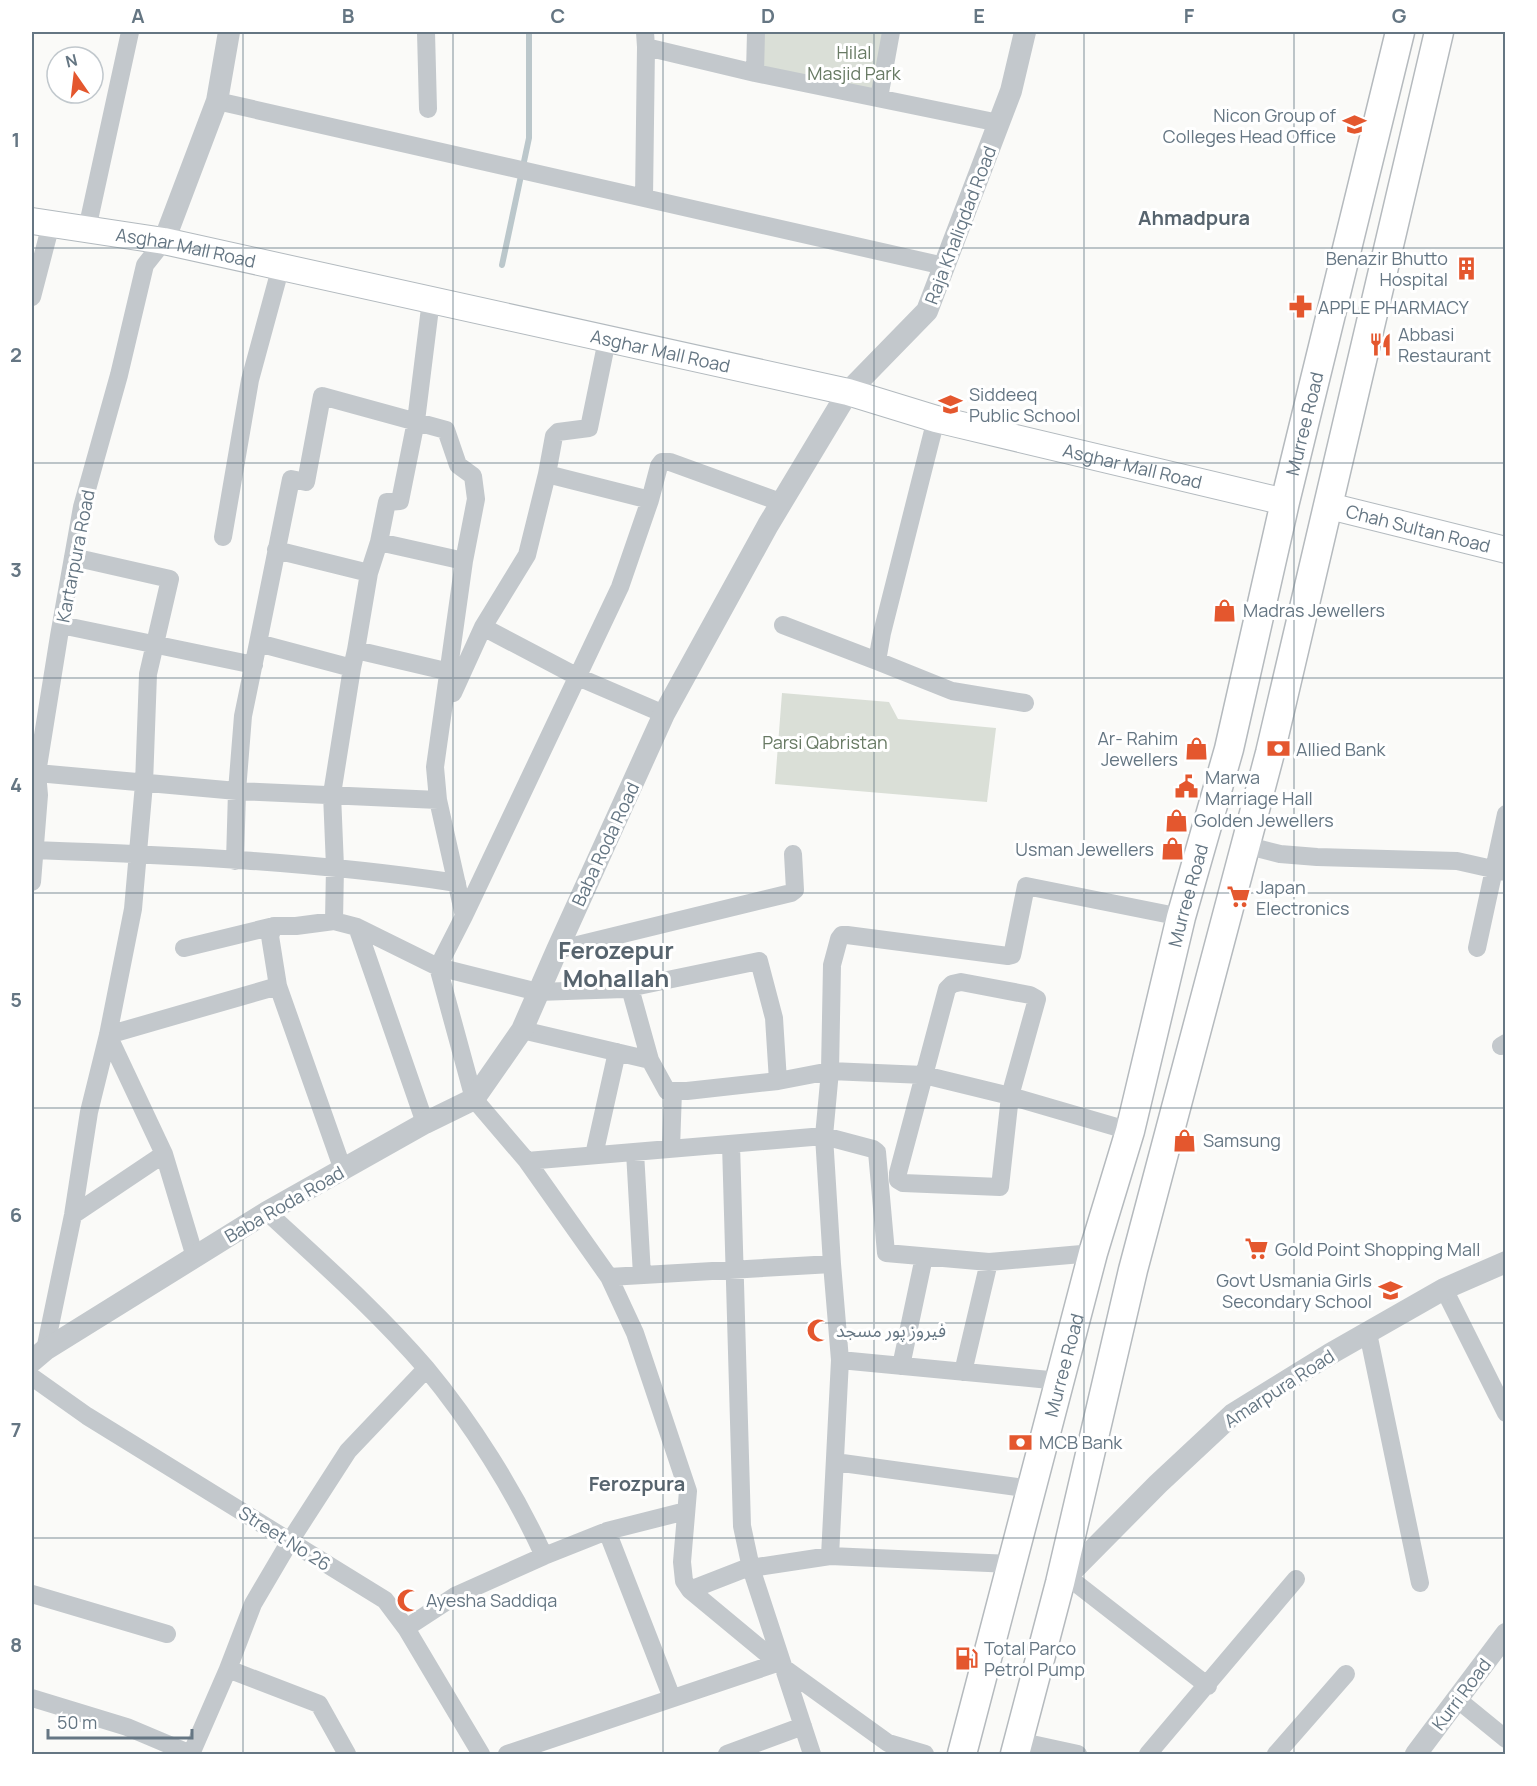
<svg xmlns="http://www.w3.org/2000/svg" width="1537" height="1786" font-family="Manrope,'Noto Sans Arabic',sans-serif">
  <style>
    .green { fill: #dadfd7 }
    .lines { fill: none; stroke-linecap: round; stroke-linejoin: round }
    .stream { stroke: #bbc7cb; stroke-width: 6 }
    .secondary-casing { stroke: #b3babf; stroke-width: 28 }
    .primary-casing { stroke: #b5babe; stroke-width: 31 }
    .minor { stroke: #c3c8cc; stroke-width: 18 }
    .tertiary { stroke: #c3c8cc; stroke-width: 22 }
    .secondary { stroke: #fff; stroke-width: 26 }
    .primary { stroke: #fff; stroke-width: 28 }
    .grid { fill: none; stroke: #657683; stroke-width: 1.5; stroke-opacity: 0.55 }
    .labels { text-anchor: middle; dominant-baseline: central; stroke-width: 6; stroke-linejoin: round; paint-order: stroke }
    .park-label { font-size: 18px; fill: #687a64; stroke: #fff }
    .poi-label { font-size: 18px; fill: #657683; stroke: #fff; text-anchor: start }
    .street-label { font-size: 18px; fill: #657683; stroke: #fff }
    .neighbourhood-label { font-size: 20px; font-weight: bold; fill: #57646e; stroke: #fff }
    .district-label { font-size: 24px; font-weight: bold; fill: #57646e; stroke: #fff }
    .neatline { fill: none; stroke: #657683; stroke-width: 2 }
    .grid-label { font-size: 20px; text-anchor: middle; font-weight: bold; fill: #657683 }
  </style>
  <rect width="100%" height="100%" fill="#fafaf8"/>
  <!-- green -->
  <path class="green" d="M756,32h135l-12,66 -124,-25z
    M782,693l107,9 9,17 98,9 -9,74 -212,-18z"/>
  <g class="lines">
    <!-- stream -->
    <path class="stream" d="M502,265l27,-127v-106"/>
    <defs>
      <g id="secondary">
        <path id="s1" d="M32,221l132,20 684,151 88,27 349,83"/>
        <path id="s2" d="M1329,506l177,44"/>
      </g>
      <g id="primary">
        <path id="s3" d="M962,1754l131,-501 37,-122 51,-214 48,-168 56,-247 115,-470"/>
        <path d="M1015,1754l45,-171 73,-313 137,-517 169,-721"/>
      </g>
    </defs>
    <!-- secondary casing -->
    <use href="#secondary" class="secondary-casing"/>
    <!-- primary casing -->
    <use href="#primary" class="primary-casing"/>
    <!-- minor -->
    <path class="minor" d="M426,32l2,77
      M645,32l1,15 109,26 244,50
      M755,73l1,-41
      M879,98l12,-66
      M217,101l727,165
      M644,198l2,-151
      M87,229l43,-197
      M32,297l19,-73
      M547,474l103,26
      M223,537l27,-157 31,-114
      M379,542l8,-40 13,-1 16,-80 15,-121
      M276,550l93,23 10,-31 85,19
      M61,625l193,40
      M783,625l94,36 75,30 73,12
      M483,627l95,50 86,37
      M258,643l33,-164 15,3 16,-86 124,34 12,35 15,11 3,23 -12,62 -29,206 3,33 26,116 -26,51 36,132 53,62 82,116 26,56 53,158 -6,71 2,19 6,9 94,78 104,75 37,11
      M356,650l13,-77
      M877,661l5,-28 54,-214
      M453,693l30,-66 44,-72 20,-81 7,-38 4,-4 31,-4 18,-88
      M37,773l200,18 201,9
      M1245,845l35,9 37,3 140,4 49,11
      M34,850c141,5 283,12 423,33
      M235,861l2,-70 6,-75 15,-73 94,25 4,-18 94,22
      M32,882l7,-87 -2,-22 22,-137 23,-129 37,-132 26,-110 19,-24
      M464,916l156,-329 30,-87 9,-34 3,-4h8l113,41
      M334,921l1,-54 -3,-73 20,-126
      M357,927l68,196
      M184,948l90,-22
      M1477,948l29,-134
      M557,950l234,-57 4,-3 -2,-36
      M961,982l69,13 7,4 -27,97 -10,91 -97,-4 -5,-3v-7l49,-184 5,-5z
      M278,986l65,184
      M630,988l20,72
      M522,1030l128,30 17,31h20l91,-10 52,-10 94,4 86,21 120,35
      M1501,1046l5,-3
      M731,1144l11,382 9,42 61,186
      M671,1149l2,-58
      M635,1152l7,123
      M594,1155l23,-103
      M527,1161l297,-25 49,13 4,3 9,101 103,9 104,-9
      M267,1212c54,50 110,99 159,156 45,54 89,124 118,188
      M73,1215l91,-61
      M195,1257l-31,-103 -56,-119 170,-49 -8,-50 4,-10h22l38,-5 23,6 81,40 100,25 86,-3 135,-28 15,57 4,63
      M609,1277l223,-13
      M1444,1289l62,124
      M1368,1333l52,250
      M45,1350l28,-135 16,-103 19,-77 25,-126 11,-125 4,-110 22,-95 -97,-22
      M840,1360l220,21
      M901,1366l23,-109
      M963,1372l26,-110
      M32,1377l55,39 298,184 21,28 75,126
      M835,1462l196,27
      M607,1531l65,167
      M830,1556l10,-196 -8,-96 -8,-128 6,-65 2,-106 7,-26 3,-4h5l161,21 4,-1 1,-4 13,-65 155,31
      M1068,1577l140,109
      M690,1590l54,-21 86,-13 181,8
      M32,1594l135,40
      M406,1628l49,-32 89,-40 63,-25 79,-20
      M228,1669l91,35 28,50
      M32,1698l95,29 64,27
      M1457,1699l49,40
      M1018,1741l60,13
      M191,1754l37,-85 25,-65 37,-63 58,-90 78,-82
      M507,1754l270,-91
      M727,1754l76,-28
      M1148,1754l148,-175
      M1276,1754l70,-80"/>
    <!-- tertiary -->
    <path class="tertiary" d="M164,241l53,-140 12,-69
      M32,1361l13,-11 222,-138 158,-89 49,-24 48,-69 35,-80 107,-236 104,-189 80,-133 79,-81 84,-220 14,-59
      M1060,1583l98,-99 75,-70 97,-60 114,-65 62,-27
      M1416,1754l90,-120"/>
    <!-- secondary -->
    <use href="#secondary" class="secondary"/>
    <!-- primary -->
    <use href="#primary" class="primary"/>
  </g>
  <!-- grid -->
  <path class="grid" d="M243,32v1722M453,32v1722M663,32v1722M874,32v1722M1084,32v1722M1294,32v1722M32,248h1474M32,463h1474M32,678h1474M32,893h1474M32,1108h1474M32,1323h1474M32,1538h1474"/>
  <!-- icons -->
  <defs>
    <symbol id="university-bare" viewBox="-9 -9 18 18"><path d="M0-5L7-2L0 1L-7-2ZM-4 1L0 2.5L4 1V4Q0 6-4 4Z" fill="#e4572e" stroke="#fff" stroke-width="2.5" paint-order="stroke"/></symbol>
    <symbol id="building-bare" viewBox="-9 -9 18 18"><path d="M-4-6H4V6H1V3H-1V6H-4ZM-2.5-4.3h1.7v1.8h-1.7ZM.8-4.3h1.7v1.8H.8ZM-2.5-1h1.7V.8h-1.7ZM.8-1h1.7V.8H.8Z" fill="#e4572e" stroke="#fff" stroke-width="2.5" paint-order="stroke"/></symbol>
    <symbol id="pharmacy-bare" viewBox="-9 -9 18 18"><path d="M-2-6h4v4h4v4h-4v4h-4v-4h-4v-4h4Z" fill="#e4572e" stroke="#fff" stroke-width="2.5" paint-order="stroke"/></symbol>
    <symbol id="restaurant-bare" viewBox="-9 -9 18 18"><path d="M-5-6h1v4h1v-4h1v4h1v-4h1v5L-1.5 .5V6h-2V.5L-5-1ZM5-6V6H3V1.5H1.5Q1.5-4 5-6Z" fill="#e4572e" stroke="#fff" stroke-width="2.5" paint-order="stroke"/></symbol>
    <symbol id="school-bare" viewBox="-9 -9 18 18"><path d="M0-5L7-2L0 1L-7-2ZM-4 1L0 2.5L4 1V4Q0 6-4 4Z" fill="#e4572e" stroke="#fff" stroke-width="2.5" paint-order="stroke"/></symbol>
    <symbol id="shop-bare" viewBox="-9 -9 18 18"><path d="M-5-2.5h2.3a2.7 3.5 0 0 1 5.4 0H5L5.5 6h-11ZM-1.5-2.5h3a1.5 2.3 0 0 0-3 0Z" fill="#e4572e" stroke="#fff" stroke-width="2.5" paint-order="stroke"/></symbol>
    <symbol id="bank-bare" viewBox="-9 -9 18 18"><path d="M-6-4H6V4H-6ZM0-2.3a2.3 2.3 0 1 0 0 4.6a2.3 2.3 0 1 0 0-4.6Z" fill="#e4572e" stroke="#fff" stroke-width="2.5" paint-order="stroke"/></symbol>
    <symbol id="civic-bare" viewBox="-9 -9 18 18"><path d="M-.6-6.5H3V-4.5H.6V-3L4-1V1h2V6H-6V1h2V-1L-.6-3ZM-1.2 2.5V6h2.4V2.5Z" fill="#e4572e" stroke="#fff" stroke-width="2.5" paint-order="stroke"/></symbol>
    <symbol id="supermarket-bare" viewBox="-9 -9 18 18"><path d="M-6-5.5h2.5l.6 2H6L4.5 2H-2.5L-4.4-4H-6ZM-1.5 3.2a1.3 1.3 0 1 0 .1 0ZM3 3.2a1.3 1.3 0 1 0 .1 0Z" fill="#e4572e" stroke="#fff" stroke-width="2.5" paint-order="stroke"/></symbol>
    <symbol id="mosque-bare" viewBox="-9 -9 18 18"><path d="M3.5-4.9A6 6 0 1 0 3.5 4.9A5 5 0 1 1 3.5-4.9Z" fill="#e4572e" stroke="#fff" stroke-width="2.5" paint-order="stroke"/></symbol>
    <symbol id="fuel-bare" viewBox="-9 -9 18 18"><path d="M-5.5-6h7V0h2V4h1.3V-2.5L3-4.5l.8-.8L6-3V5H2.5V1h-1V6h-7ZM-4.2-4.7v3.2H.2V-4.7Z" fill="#e4572e" stroke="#fff" stroke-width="2.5" paint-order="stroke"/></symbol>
  </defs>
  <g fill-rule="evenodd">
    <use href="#university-bare" x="1338" y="108" width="33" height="33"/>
    <use href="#building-bare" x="1450" y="252" width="33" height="33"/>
    <use href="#pharmacy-bare" x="1284" y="290" width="33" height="33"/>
    <use href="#restaurant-bare" x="1364" y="328" width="33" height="33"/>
    <use href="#school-bare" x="934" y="388" width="33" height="33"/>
    <use href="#shop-bare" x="1208" y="594" width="33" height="33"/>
    <use href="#shop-bare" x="1180" y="732" width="33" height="33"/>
    <use href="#bank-bare" x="1262" y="732" width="33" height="33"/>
    <use href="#civic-bare" x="1170" y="770" width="33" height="33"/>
    <use href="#shop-bare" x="1160" y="804" width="33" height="33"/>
    <use href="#shop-bare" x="1156" y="832" width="33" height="33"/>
    <use href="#supermarket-bare" x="1222" y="880" width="33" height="33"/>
    <use href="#shop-bare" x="1168" y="1124" width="33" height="33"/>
    <use href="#supermarket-bare" x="1240" y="1232" width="33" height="33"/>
    <use href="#school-bare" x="1374" y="1274" width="33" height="33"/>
    <use href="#mosque-bare" x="802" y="1314" width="33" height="33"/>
    <use href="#bank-bare" x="1004" y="1426" width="33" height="33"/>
    <use href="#mosque-bare" x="392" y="1584" width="33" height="33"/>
    <use href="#fuel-bare" x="950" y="1642" width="33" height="33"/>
  </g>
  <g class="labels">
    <!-- park labels -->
    <g class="park-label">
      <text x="854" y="52">Hilal<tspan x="854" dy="21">Masjid Park</tspan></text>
      <text x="825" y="742">Parsi Qabristan</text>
    </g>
    <!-- poi labels -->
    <g class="poi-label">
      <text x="1336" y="115" text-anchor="end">Nicon Group of<tspan x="1336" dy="21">Colleges Head Office</tspan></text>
      <text x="1448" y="258" text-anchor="end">Benazir Bhutto<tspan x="1448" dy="21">Hospital</tspan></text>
      <text x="1318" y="307">APPLE PHARMACY</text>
      <text x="1398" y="334">Abbasi<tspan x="1398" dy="21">Restaurant</tspan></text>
      <text x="969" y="394">Siddeeq<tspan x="969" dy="21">Public School</tspan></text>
      <text x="1243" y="610">Madras Jewellers</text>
      <text x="1178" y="738" text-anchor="end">Ar- Rahim<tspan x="1178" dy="21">Jewellers</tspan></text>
      <text x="1296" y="749">Allied Bank</text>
      <text x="1205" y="777">Marwa<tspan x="1205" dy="21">Marriage Hall</tspan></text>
      <text x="1194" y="820">Golden Jewellers</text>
      <text x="1154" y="849" text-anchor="end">Usman Jewellers</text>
      <text x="1256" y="887">Japan<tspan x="1256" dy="21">Electronics</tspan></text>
      <text x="1203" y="1140">Samsung</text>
      <text x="1275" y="1249">Gold Point Shopping Mall</text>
      <text x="1372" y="1280" text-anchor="end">Govt Usmania Girls<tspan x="1372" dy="21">Secondary School</tspan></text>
      <text x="836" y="1330">فیروز پور مسجد</text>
      <text x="1039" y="1442">MCB Bank</text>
      <text x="426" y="1600">Ayesha Saddiqa</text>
      <text x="984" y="1648">Total Parco<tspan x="984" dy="21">Petrol Pump</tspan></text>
    </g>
    <!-- street labels -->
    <g class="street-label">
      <text transform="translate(960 225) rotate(-69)">Raja Khaliqdad Road</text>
      <text stroke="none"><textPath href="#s1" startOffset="156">Asghar Mall Road</textPath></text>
      <text stroke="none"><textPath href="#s1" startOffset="642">Asghar Mall Road</textPath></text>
      <text stroke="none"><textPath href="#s3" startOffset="1374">Murree Road</textPath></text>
      <text stroke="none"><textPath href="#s1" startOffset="1128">Asghar Mall Road</textPath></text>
      <text stroke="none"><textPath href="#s2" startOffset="92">Chah Sultan Road</textPath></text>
      <text transform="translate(75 556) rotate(-79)">Kartarpura Road</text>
      <text transform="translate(605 844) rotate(-65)">Baba Roda Road</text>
      <text stroke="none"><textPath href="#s3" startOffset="888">Murree Road</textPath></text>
      <text transform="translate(284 1204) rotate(-30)">Baba Roda Road</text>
      <text stroke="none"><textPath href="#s3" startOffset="402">Murree Road</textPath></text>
      <text transform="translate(1279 1388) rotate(-33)">Amarpura Road</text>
      <text transform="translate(285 1538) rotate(32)">Street No 26</text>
      <text transform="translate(1461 1694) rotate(-53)">Kurri Road</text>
    </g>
    <!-- neighbourhood labels -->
    <g class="neighbourhood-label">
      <text x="1194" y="217">Ahmadpura</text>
      <text x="637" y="1483">Ferozpura</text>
    </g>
    <!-- district labels -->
    <g class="district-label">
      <text x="616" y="949">Ferozepur<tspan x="616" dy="28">Mohallah</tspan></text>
    </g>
  </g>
  <!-- border -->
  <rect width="1537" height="1786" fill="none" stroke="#ffffff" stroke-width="66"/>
  <!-- north arrow -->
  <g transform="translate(75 75) rotate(346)"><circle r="28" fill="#ffffff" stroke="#c1c8cd" stroke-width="1.5"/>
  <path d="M0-4.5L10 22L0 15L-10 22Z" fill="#e4572e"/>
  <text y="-9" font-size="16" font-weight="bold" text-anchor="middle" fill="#657683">N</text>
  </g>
  <!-- scale -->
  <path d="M48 1729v9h144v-9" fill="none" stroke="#657683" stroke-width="3"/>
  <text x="57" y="1729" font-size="18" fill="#657683" stroke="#ffffff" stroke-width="4.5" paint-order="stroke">50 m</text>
  <rect x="33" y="33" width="1471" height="1720" class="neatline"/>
  <g class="grid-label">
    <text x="138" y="23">A</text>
    <text x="348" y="23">B</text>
    <text x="558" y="23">C</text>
    <text x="768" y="23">D</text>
    <text x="979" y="23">E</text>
    <text x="1189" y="23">F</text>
    <text x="1399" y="23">G</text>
    <text x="16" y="147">1</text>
    <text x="16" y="362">2</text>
    <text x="16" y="577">3</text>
    <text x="16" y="792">4</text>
    <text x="16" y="1007">5</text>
    <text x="16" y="1222">6</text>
    <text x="16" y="1437">7</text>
    <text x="16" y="1652">8</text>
  </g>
</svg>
